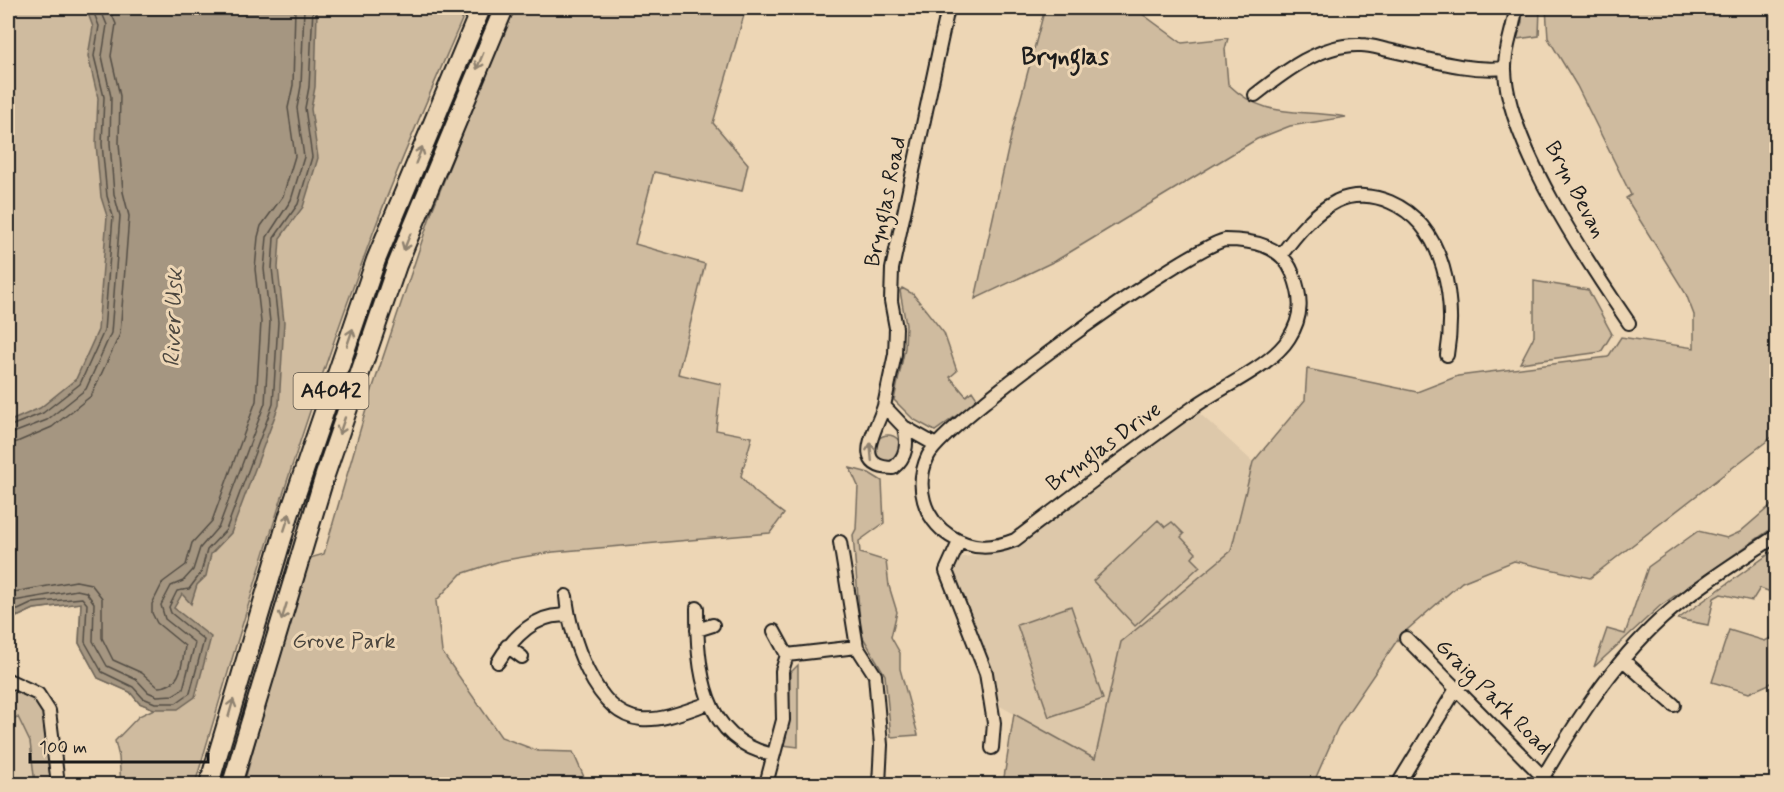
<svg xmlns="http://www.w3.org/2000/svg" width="1784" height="792" font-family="Mynerve,sans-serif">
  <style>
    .built { fill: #ddc8aa }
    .green { fill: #cfbb9f; stroke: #766c5e; stroke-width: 1.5 }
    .water { fill: #a59681; stroke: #6e6559; stroke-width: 1.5 }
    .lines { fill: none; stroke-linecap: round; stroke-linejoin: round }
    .shore { stroke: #534d44; stroke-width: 1.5 }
    .minor-casing { stroke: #1c1c1c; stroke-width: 16 }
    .highway-casing { stroke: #1c1c1c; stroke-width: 22 }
    .minor { stroke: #edd6b5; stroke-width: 12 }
    .highway { stroke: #edd6b5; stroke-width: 18 }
    .oneway { stroke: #8f8270 }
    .labels { text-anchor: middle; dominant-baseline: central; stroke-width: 6; stroke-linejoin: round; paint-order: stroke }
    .shield { fill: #edd6b5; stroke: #5b544a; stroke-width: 1.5 }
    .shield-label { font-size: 21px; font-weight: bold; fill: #1c1c1c }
    .street-label { font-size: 22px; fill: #1c1c1c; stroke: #edd6b5 }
    .park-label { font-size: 22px; fill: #49443d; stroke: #edd6b5 }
    .neighbourhood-label { font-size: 24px; font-weight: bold; fill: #1c1c1c; stroke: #edd6b5 }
    .water-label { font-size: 24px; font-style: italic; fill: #4c473f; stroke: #edd6b5 }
  </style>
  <rect width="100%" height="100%" fill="#edd6b5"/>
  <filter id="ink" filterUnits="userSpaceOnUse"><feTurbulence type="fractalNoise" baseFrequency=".0167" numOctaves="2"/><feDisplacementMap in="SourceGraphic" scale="12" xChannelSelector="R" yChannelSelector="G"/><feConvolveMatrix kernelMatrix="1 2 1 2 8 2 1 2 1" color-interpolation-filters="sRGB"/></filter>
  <g filter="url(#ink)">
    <!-- built -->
    <path class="built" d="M1198,412l55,50 -22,89 -110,91 -26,117 -95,-53 -7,-35 -40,-104 3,-8 7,-2 30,-4 28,-8z
      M18,716l12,26 5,42h-27l5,-42 -5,-7v-11z"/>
    <!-- green -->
    <path class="green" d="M8,8h147l2,257 -149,222z
      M261,8h206c-31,72 -63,143 -91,217 -69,183 -126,371 -181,559h-74l-2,-27 -4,-16 24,-25 15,-7 -15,-6 -9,-11 -32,-14 -19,-35 2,-40 -47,6 -26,12v-28l168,11 5,-10z
      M512,8h234l-33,115 35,41 -6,27 -88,-19 -19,72 70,20 -27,110 43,10 -5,46 36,7 -11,39 14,16 29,22 -14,19 -217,19 -53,9 -39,13 -25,27 6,51 59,85 37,14 35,1 14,32h-343l35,-132 31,-94 14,-4 46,-158 62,-185z
      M1045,8h89l48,35 46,-5 -3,11 3,35c38,37 71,24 118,33l-56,9 -33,13 -200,121 -82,39 38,-172z
      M1522,8h18l-1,28 -22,3 5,-17z
      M1546,8h230v426l-186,144 -76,-17 -52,21 -62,54 -62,91 -25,57h-310l11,-70 81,45 26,-117 110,-91 22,-89 52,-62 2,-31 110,23 41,-16 150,-19 13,-20 73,11v-33l-8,-21 -60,-96 5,-3 -54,-109 -29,-48z
      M1534,281l54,9 24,44 -11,18 -81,11 14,-27z
      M902,288l11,6 31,39 13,38 -7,6 16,19 6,-5 6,9 -43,31 -22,-12 -19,-19 11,-52 1,-23 -6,-34z
      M875 448a13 13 0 1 1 26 0a13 13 0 1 1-26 0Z
      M850,468l19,5 13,8 2,42 -25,18 1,12 26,8 3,25 8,26 -6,25 9,16v16l18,66 -27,2 -6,-62 -24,-41 -8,-99 3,-6 2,-43z
      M1776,501v21l-8,9 -108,75 -66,61 13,-38 18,5 23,-67 50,-36 29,7 13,-6z
      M1158,520l7,7 7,-5 12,12 -3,3 15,16 -4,5 8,8 -65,60 -42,-45z
      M1776,549v45l-16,-6 -8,13 -31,-7 -7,4 -6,27 -30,-6z
      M1071,606l32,93 -54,18 -32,-92z
      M1729,630l36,11 11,-6v46l-27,12 -37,-11z
      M798,665v82l-15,-2 6,-35 1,-37z
      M8,686l26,13 12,16 8,69h-19l-5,-42 -12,-25 -10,7z"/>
    <!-- water -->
    <path class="water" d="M86,8h235l-4,4 -2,75 -4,22 7,49 -15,49 -23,31 -2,30 6,54 -5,83 -48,128 -20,21 -5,22 -9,9 -6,19 -9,-10 -8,14 37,29 -16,60 -17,12h-24l-15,-6 -9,-11 -32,-14 -19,-35 2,-40 -47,6 -15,7 -11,-1v-193l32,-14 36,-29 22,-49 9,-114 -6,-19 -5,-53 2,-46 -10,-42 5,-29z"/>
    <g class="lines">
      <!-- shore -->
      <path class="shore" d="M8,427l35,-14 37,-29 24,-53 9,-115 -6,-20 -5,-52 2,-47 -10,-41 5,-30 -7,-18
        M8,435l39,-15 39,-31 25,-56 9,-117 -6,-22 -4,-51 1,-46 -9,-41 5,-31 -7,-17
        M8,444l9,-2 35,-15 39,-31 29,-62 9,-118 -6,-24 -4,-49 1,-47 -9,-40 5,-32 -7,-16
        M8,593l68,-12 15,3 11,14v40l11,22 29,13 16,14c23,0 24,-22 27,-41l-28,-23 -5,-10v-9l11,-22 23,-17 6,-22 20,-22 44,-120 5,-79 -6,-53 3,-32 3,-11 22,-30 12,-40 -7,-48 5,-23 2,-77
        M8,602l69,-12 9,2 8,11 -1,38 14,25 30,14 11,12 9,4 16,-1 10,-6 12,-46 -30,-24 -4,-14 10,-19 12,-5 10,-11 7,-22 19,-22 46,-123 5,-81 -6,-53 3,-32 24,-37 13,-43 -7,-49 4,-22 3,-78
        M8,609l10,1 15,-7 49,-5 5,6 -2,38 17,30 31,15 10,11 12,5h21l14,-10 14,-53 -33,-27 -2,-6 8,-16 12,-2 12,-16 6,-23 19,-20 47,-126 5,-82 -6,-54 2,-30 24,-34 14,-47 -7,-49 4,-21 4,-79"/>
      <defs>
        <path id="minor" d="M1516,8c-2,21 -12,41 -11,62 2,72 83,193 124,253
          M1255,95c29,-23 66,-52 106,-50 8,0 18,3 27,5 39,8 76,22 117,18
          M1225,240c27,0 57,5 68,34 9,23 10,42 -4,64 -17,28 -68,49 -95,69 -61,43 -120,88 -179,133 -23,9 -43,10 -65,-4 -26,-17 -36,-50 -22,-80 18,-35 256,-206 297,-216z
          M1281,255c15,-20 32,-42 56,-54 17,-8 37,-6 53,1 56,24 66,99 57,153
          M884,406c-7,23 -34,61 9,62 14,-11 15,-24 11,-41
          M936,445l-32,-18 -20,-21 11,-52 1,-26 -5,-27 1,-32 56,-261
          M840,542l17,105 18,28 6,70 -2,39
          M959,542l-13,29 40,102 8,50 -2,25
          M566,596c3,38 29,119 75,123 23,2 47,-9 68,-16
          M697,608c0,60 5,132 76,147
          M697,630l16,-5
          M774,631l13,24
          M1406,638l144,146
          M507,646l15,11
          M1623,660l51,45
          M498,662c14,-23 39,-51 70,-46
          M8,680l30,14 11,17 9,73
          M766,784l17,-64 -1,-49 5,-16 70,-8
          M1398,784l58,-95
          M1539,784c34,-58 72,-119 122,-165 35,-32 76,-57 115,-83"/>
        <path id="highway" d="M209,784l80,-269 87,-255 105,-252
          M232,784l93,-309 72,-210 107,-257"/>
      </defs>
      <!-- minor casing -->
      <use href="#minor" class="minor-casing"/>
      <!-- highway casing -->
      <use href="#highway" class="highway-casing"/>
      <!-- minor -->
      <use href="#minor" class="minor"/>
      <!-- highway -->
      <use href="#highway" class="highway"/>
    </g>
    <!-- one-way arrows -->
    <defs><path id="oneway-shaft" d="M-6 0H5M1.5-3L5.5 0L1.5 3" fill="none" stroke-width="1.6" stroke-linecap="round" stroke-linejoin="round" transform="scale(1.5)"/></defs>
    <g class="oneway">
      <use href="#oneway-shaft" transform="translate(480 61) rotate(112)"/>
      <use href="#oneway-shaft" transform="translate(419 155) rotate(-68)"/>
      <use href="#oneway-shaft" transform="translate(407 242) rotate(112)"/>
      <use href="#oneway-shaft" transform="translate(350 337) rotate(-71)"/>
      <use href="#oneway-shaft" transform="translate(342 426) rotate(109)"/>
      <use href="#oneway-shaft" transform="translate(871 452) rotate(-95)"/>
      <use href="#oneway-shaft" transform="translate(287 522) rotate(-72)"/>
      <use href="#oneway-shaft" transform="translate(284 612) rotate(107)"/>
      <use href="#oneway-shaft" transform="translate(231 708) rotate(-74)"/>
    </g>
  </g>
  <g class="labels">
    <!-- shield labels -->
    <rect class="shield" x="293.5" y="373" width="75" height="36" rx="4.5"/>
    <g class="shield-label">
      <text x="331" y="391">A4042</text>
    </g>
    <!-- street labels -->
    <g class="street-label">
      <text transform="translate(1575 190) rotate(62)">Bryn Bevan</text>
      <text transform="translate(886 202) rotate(-78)">Brynglas Road</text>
      <text transform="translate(1104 447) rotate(-36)">Brynglas Drive</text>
      <text transform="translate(1493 697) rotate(45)">Graig Park Road</text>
    </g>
    <!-- park labels -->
    <g class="park-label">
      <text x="344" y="642">Grove Park</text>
    </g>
    <!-- neighbourhood labels -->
    <g class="neighbourhood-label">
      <text x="1065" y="57">Brynglas</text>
    </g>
    <!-- water labels -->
    <g class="water-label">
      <text transform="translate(174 318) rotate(-88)">River Usk</text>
    </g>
  </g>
  <!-- margin -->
  <rect width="1784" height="792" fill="none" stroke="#edd6b5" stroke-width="30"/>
  <rect x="15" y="15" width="1754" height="762" fill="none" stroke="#1c1c1c" stroke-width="2" filter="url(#ink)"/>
  <!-- scale -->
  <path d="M30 753v9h178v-9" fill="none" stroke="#1c1c1c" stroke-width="3"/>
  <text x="39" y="753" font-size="18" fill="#1c1c1c" stroke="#edd6b5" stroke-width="4.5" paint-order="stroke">100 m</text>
</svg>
